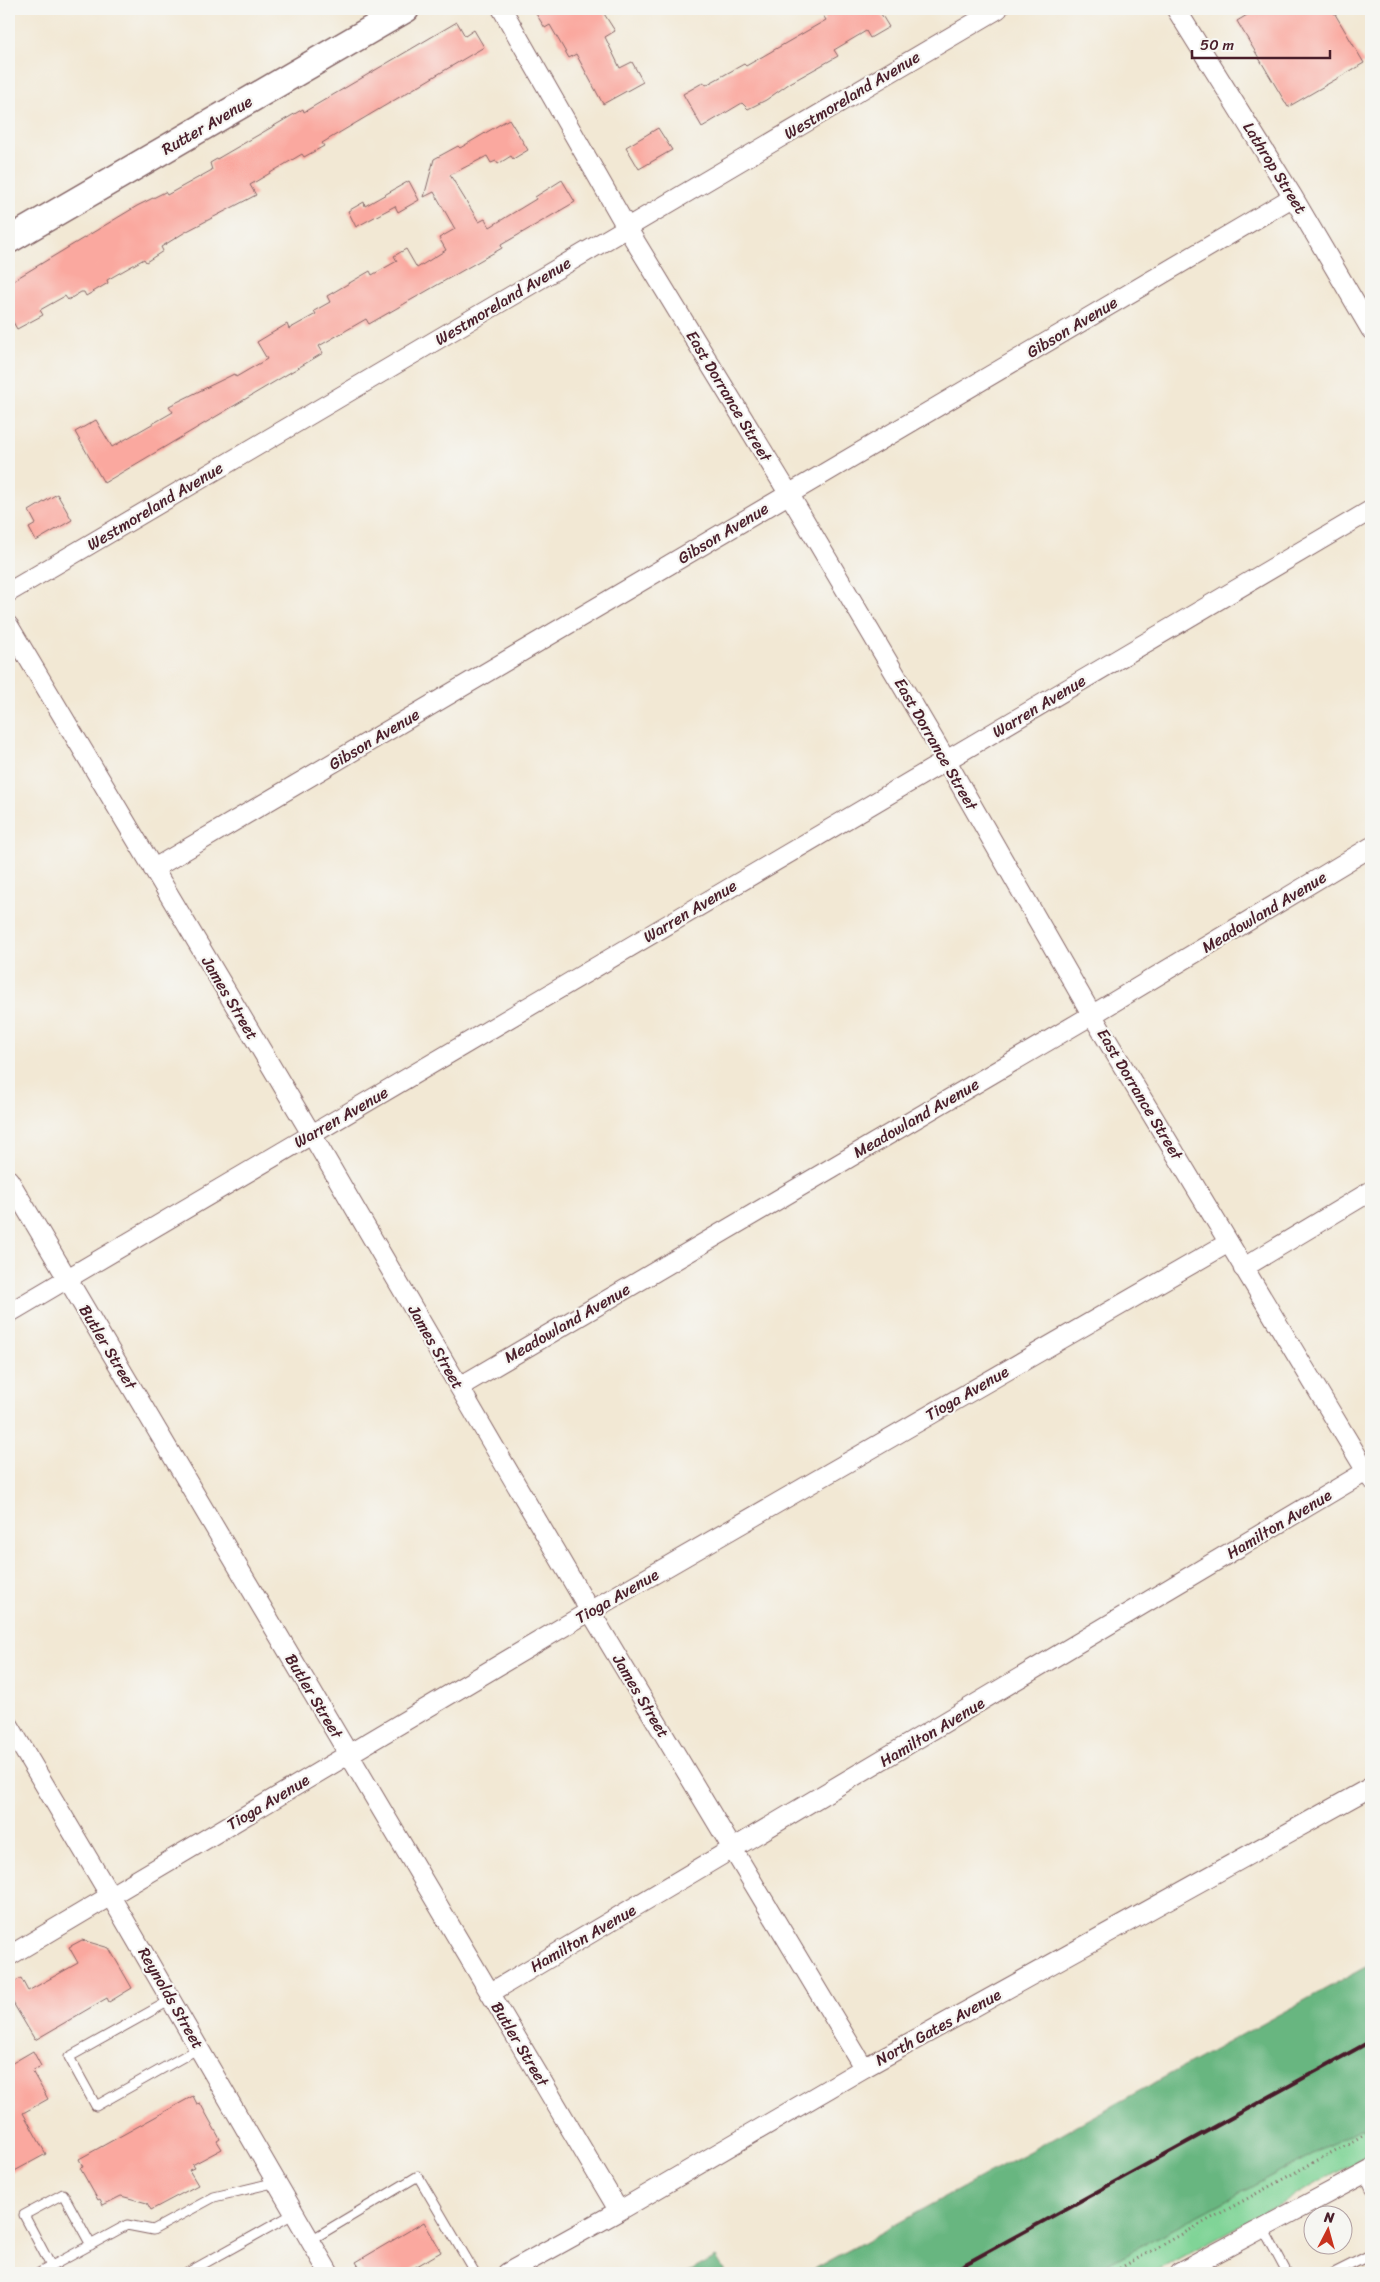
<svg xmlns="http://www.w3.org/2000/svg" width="1380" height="2282" font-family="Sriracha,sans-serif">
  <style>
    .green { fill: #80d497; stroke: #657a61 }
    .forest { fill: #68b680; stroke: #596a56 }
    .building { fill: #faa89f }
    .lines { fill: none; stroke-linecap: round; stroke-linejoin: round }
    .service-casing { stroke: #856566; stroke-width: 11 }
    .minor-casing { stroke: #856566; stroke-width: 21 }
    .secondary-casing { stroke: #856566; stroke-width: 29 }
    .path { stroke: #856566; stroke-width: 3; stroke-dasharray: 1 4; stroke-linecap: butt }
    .service { stroke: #fff; stroke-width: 9 }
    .minor { stroke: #fff; stroke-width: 19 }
    .secondary { stroke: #fff; stroke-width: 26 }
    .rail { stroke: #4a1f2b; stroke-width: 4 }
    .labels { text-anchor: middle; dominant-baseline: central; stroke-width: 4.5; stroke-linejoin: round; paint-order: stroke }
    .street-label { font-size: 16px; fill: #4a1f2b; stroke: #f6f6f2 }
  </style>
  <rect width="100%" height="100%" fill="#f6f6f2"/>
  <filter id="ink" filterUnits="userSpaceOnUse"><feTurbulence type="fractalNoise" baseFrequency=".02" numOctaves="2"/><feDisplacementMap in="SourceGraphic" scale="10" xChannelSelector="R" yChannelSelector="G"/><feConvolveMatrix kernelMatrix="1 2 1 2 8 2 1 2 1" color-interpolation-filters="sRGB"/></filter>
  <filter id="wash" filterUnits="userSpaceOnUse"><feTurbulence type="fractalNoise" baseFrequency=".0096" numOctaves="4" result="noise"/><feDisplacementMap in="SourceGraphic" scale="20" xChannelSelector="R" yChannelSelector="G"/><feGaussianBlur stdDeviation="1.12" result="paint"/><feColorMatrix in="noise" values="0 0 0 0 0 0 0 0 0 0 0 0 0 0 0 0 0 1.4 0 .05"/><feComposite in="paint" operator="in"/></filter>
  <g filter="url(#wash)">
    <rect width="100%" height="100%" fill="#f2e8d4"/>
    <!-- green -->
    <path class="green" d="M1371,2123v31l-219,119h-61z"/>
    <!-- forest -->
    <path class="forest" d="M1371,1964v159l-280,150h-284z
      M716,2257l10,16h-39z"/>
    <g id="blocks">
      <!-- building -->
      <path class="building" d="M533,9h68l14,22 -10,6 15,31 12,-6 11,20 -40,22 -27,-50 -7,4 -19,-33 -5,3z
        M819,9h59l11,18 -19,11 -4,-7 -32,19 4,6 -48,27 -24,17 -18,9 -6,-6 -40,24 -19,-33 21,-12 2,3 38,-21 2,2 80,-46z
        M1257,9h75l32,54 -76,44 -51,-86z
        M457,22l8,14 9,-6 10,17 -162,96 2,3 -20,11 -2,-3 -52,31 6,10 -69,36 -26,16 2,4 -17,11 -2,-3 -37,21 1,3 -22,13 -2,-4h-3l-13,8 -3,-4 -25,14 3,5 -26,14 -8,-14v-32l128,-77 28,-14 2,3 45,-25 -2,-7 93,-54 1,3z
        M509,119l19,31 -15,9 -2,-3 -13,8 -2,-3 -5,2 -4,-7 -37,19 29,47 6,-3 5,8 46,-28 -1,-2 27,-17 13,22 -74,43 1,3 -133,76 -3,-5 -47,27 4,7 -219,130 -29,-51 21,-12 16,27 61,-35 -4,-6 65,-32 2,3 31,-18 -10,-17 30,-18 2,5 27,-15 -2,-3 16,-9 -3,-6 43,-25 2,4 25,-14 -3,-5 12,-7 11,19 29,-18 -7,-12 16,-9 -21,-37 -10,5 10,-38 24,-13 2,2z
        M658,128l14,22 -33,19 -13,-22z
        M409,181l10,19 -21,12 -3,-6 -39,21 -8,-16 16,-9 1,4z
        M57,494l15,26 -36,21 -7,-13 7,-4 -7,-13z
        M82,1940l27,8 23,40 -23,14 -2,-4 -72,42 -26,-44v-11l12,-7 7,13 50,-28 -9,-16z
        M33,2051l8,15 -9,5 16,28 -25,14 23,41 -37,20v-109z
        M193,2096l4,8 3,-1 20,36 -3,2 5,8 -30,16 2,3 -5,2 9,15 -47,25 -4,-7 -26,-7 -18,9 -3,-6 -2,1 -18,-32 3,-1 -4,-8z
        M424,2222l17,30 -36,21h-42l-7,-11z"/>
    </g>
  </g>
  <g filter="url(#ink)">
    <use href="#blocks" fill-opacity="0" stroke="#856566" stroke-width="1"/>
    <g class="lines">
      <defs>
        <path id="service" d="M171,2000l-102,57 27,49 103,-58
          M1364,2174l7,15
          M1263,2228l24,45
          M311,2240l107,-64 57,97
          M51,2266l-27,-51 39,-21 28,51
          M39,2273l88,-48 26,5 61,-33 63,-15
          M187,2273l108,-60
          M1334,2273l36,-18 1,3"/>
        <path id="minor" d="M502,9l125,219 162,266 157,266 146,255 279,464
          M1176,9l117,188 78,133
          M9,592l989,-583
          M9,626l303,509 278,476 274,457
          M153,869l1140,-672
          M9,1180l610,1031
          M1243,1268l128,-77
          M9,1313l1362,-803
          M459,1387l633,-372 279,-168
          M9,1725l112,189 208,359
          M9,1956l581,-345 638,-368
          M490,1993l877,-522 4,-4
          M507,2273l112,-62 245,-143 507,-281
          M1179,2273l192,-103"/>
        <path id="secondary" d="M9,240l397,-231"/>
      </defs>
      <!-- service casing -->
      <use href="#service" class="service-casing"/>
      <!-- minor casing -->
      <use href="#minor" class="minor-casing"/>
      <!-- secondary casing -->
      <use href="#secondary" class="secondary-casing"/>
      <!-- path -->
      <path class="path" d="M1111,2273l260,-142"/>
      <!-- service -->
      <use href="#service" class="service"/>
      <!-- minor -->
      <use href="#minor" class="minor"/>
      <!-- secondary -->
      <use href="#secondary" class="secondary"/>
      <!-- rail -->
      <path class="rail" d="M949,2273l422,-232"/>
    </g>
  </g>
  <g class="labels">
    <!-- street labels -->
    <g class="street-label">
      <text transform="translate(852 95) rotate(-31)">Westmoreland Avenue</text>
      <text transform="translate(207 125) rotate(-30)">Rutter Avenue</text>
      <text transform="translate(1275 168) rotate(58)">Lathrop Street</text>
      <text transform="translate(503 301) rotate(-31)">Westmoreland Avenue</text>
      <text transform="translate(1072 327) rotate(-31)">Gibson Avenue</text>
      <text transform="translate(729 396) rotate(59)">East Dorrance Street</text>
      <text transform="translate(155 506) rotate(-31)">Westmoreland Avenue</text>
      <text transform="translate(723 533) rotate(-31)">Gibson Avenue</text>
      <text transform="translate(1039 706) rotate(-31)">Warren Avenue</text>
      <text transform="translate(374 739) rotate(-31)">Gibson Avenue</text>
      <text transform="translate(936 744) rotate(60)">East Dorrance Street</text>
      <text transform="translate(690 911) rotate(-31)">Warren Avenue</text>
      <text transform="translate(1264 912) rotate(-31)">Meadowland Avenue</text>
      <text transform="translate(230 998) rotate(59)">James Street</text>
      <text transform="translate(1140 1094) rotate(59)">East Dorrance Street</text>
      <text transform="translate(341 1117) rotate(-30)">Warren Avenue</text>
      <text transform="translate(916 1118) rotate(-30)">Meadowland Avenue</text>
      <text transform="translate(567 1323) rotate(-30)">Meadowland Avenue</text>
      <text transform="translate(108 1347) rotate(59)">Butler Street</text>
      <text transform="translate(436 1347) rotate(60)">James Street</text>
      <text transform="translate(967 1393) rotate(-30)">Tioga Avenue</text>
      <text transform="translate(1279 1524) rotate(-31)">Hamilton Avenue</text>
      <text transform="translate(617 1596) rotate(-30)">Tioga Avenue</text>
      <text transform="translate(314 1696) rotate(59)">Butler Street</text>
      <text transform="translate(641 1696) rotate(59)">James Street</text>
      <text transform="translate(932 1732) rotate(-31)">Hamilton Avenue</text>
      <text transform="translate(268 1802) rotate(-31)">Tioga Avenue</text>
      <text transform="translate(583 1938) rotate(-30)">Hamilton Avenue</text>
      <text transform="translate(171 1998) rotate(60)">Reynolds Street</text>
      <text transform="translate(938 2027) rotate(-29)">North Gates Avenue</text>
      <text transform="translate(520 2044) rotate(59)">Butler Street</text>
    </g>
  </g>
  <!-- margin -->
  <rect width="1380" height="2282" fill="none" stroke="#f6f6f2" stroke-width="30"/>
  <!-- north arrow -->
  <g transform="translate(1328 2230) rotate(6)"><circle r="24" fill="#f6f6f2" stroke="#b1a0a2"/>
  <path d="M0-4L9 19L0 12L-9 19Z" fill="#c8321e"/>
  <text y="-8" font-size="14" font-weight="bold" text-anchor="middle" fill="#4a1f2b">N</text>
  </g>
  <!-- scale -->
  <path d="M1192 50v8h138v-8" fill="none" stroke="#4a1f2b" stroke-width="2.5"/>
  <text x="1200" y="50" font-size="15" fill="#4a1f2b" stroke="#f6f6f2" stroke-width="4" paint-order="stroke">50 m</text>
</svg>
